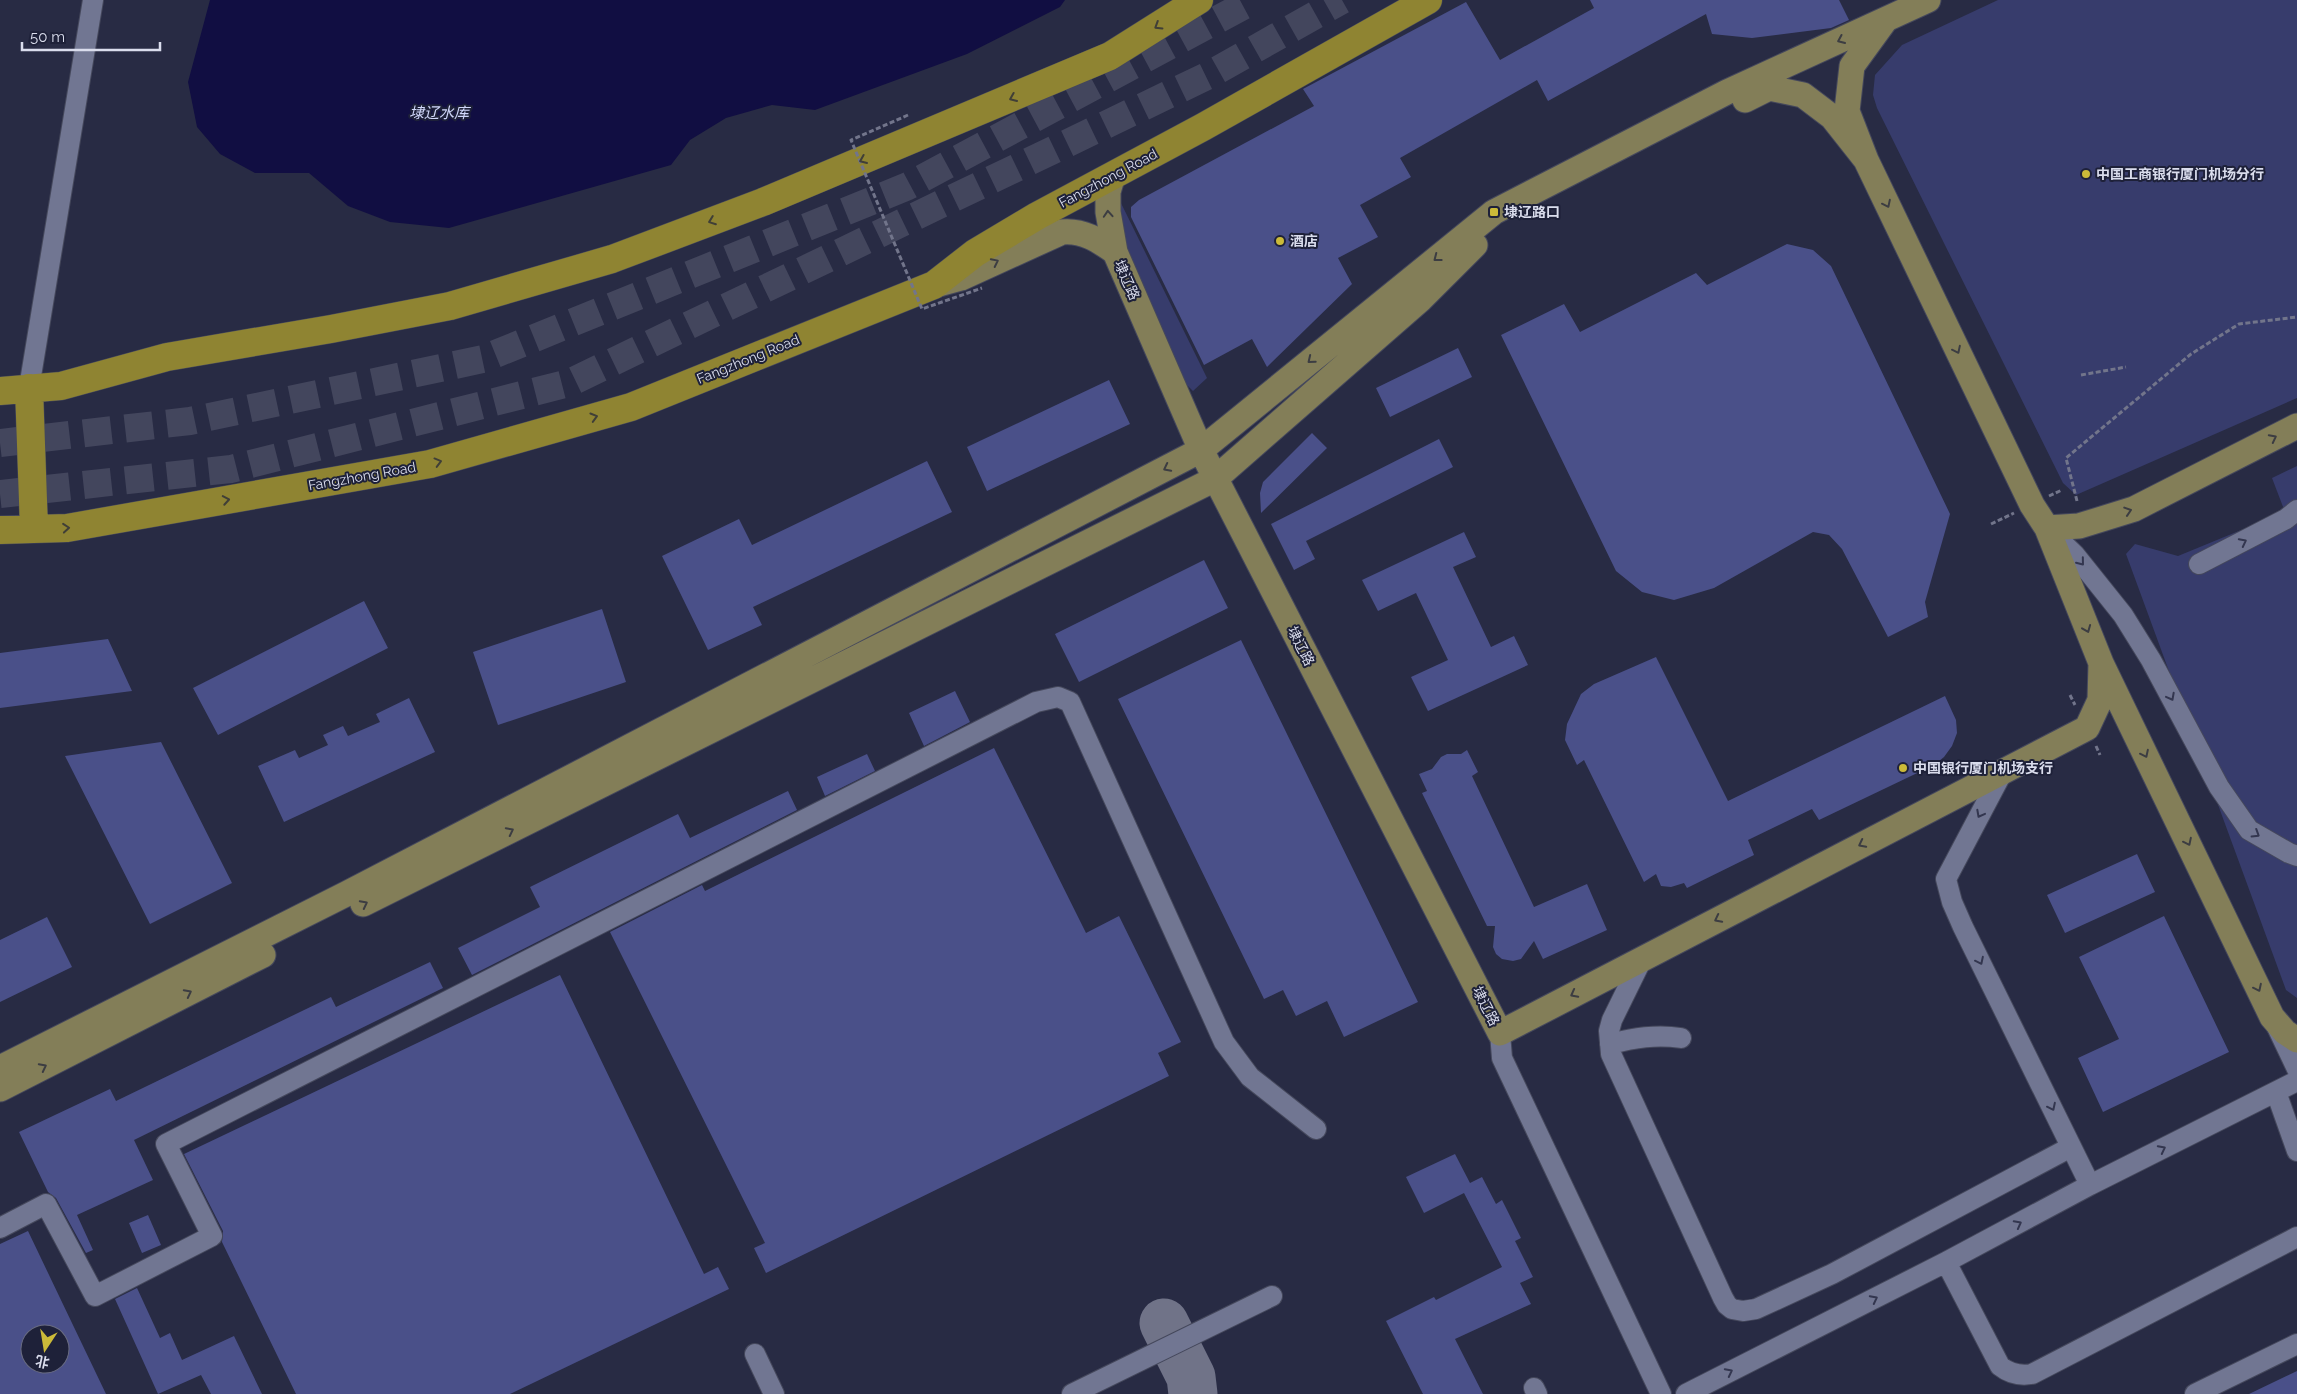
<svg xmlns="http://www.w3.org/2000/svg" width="2297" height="1394" font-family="Raleway,'Noto Sans SC',sans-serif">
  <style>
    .green { fill: #373c6c }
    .water { fill: #110e42 }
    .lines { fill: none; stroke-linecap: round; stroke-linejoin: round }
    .taxiway { stroke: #707388; stroke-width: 49 }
    .building { fill: #4a5089; fill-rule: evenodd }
    .highway-tunnel { stroke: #43465d; stroke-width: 28; stroke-dasharray: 28 14; stroke-linecap: butt }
    .minor-casing { stroke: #45485c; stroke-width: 22 }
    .major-casing { stroke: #45485c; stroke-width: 27 }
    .highway-casing { stroke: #45485c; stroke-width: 29 }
    .path { stroke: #72758b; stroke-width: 3; stroke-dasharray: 5 2.5; stroke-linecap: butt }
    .minor { stroke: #717692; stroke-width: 20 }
    .major { stroke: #837e58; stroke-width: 25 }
    .highway { stroke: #8f8432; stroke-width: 28 }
    .path-bridge { stroke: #72758b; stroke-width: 3; stroke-dasharray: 5 2.5; stroke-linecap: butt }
    .oneway { stroke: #403f37 }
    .oneway2 { stroke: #3c3d42 }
    .oneway3 { stroke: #33364f }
    .poi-dot { fill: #cbba39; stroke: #1e2139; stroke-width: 2 }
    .labels { text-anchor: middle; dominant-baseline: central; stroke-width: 4; stroke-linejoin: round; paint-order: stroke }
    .poi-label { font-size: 14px; font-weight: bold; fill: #dadded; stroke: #1e2139; text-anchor: start }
    .street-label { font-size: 14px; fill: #dadded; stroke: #1e2139 }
    .water-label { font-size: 15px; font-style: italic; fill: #d0d7fa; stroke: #1e2139 }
  </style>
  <rect width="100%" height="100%" fill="#282b44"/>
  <!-- green -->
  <path class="green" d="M1998,0h299v398l-221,97 -13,-12 -186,-375 -4,-13 2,-20 27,-30z
    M1118,197l89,181 -14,13 -9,-9 -64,-140z
    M2297,466v532l-11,-8 -160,-436 9,-10 43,12 107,-44 -13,-34z"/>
  <!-- water -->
  <path class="water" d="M210,0h855l-5,7 -93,47 -152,56 -43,-5 -46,13 -36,22 -19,25 -222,63 -59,-6 -42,-16 -39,-33h-54l-35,-19 -23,-27 -9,-45z"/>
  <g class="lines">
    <!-- taxiway -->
    <path class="taxiway" d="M1164,1323l27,54 2,17"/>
  </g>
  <!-- building -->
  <path class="building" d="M1590,0h249l10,20 -18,8 -79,10 -40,-4 -6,-20 -158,87 -11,-21 -137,78 11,19 -51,28 18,32 -40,21 14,26 -85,83 -15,-28 -48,26 -73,-148v-10l8,-7 175,-94 -11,-17 163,-87 34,58 94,-52z
    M1787,244l26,6 18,16 119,248 -25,88 3,15 -40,20 -46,-88 -13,-14 -16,-3 -99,56 -40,12 -32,-8 -26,-21 -115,-236 63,-31 16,28 116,-59 11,12z
    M1458,348l14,29 -82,40 -14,-29z
    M1109,380l21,44 -143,67 -20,-44z
    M1312,433l15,15 -66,65 -1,-20 3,-11z
    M1439,439l14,28 -147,74 9,18 -21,11 -23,-46z
    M927,461l25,51 -199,95 9,18 -54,25 -46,-94 77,-37 13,26z
    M1464,532l12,25 -23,10 38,80 23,-11 14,29 -100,46 -17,-34 37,-17 -32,-67 -38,18 -16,-31z
    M1204,560l24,48 -149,74 -24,-48z
    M364,601l24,47 -170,87 -25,-47z
    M602,609l24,73 -128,43 -25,-73z
    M108,639l24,52 -132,17v-55z
    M1241,640l177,362 -74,35 -17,-36 -31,15 -13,-26 -19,9 -146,-300z
    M1656,657l72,144 217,-105 11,24 1,13 -5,13 -8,11 -10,8 -115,55 -7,-11 -64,31 6,15 -67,33 -3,-5 -13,4 -10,-1 -5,-12 -12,8 -60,-122 -7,5 -12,-25 2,-16 14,-30 13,-10z
    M955,691l15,31 -46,24 -15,-33z
    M409,698l26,54 -151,70 -26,-56 37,-16 4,8 29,-13 -5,-10 20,-9 5,10 32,-14 -4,-8z
    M161,742l71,141 -82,41 -85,-168z
    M994,748l92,185 33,-17 62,126 -23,11 11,23 -403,197 -12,-25 11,-5 -155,-311 92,-47 3,6z
    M1467,750l11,22 -6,4 62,131 53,-23 20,46 -64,29 -9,-18 -13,18 -8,2 -11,-2 -6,-5 -3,-7 2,-21h-8l-65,-133 5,-2 -8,-17 13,-5 9,-12 6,-3h14z
    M867,754l8,17 -50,25 -8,-19z
    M788,791l9,19 -325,165 -14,-27 82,-41 -10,-20 148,-73 12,24z
    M2137,854l18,38 -90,41 -18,-38z
    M2164,916l65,136 -126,60 -25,-54 41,-19 -40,-82z
    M47,917l25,50 -72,35v-62z
    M430,962l13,26 -309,152 19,40 -76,35 16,35 -7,3 -30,-55 -8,-6 -29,-60 91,-43 6,12 215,-104 5,10z
    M560,975l144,299 14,-7 11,22 -219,105h-214l-74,-152 1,-11 -39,-77z
    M1455,1154l15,29 12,-6 14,27 6,-4 19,38 -6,3 18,36 -13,6 11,21 -76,35 28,55h-60l-37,-73 48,-24 2,3 66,-33 -38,-74 -40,20 -18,-36z
    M148,1215l13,30 -19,8 -13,-30z
    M28,1231l32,67 46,96h-106v-150zM30,1334h30v30h-30z
    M137,1288l23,50 10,-5 12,27 52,-24 28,58h-51l-10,-19 -43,19 -43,-95z
    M2297,1371v23h-48z"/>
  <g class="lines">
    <!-- highway-tunnel -->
    <path class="highway-tunnel" d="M0,443l190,-22 293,-62 425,-173 346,-186
      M0,494l231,-25 338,-86 638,-307 135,-76"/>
    <defs>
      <path id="minor" d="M29,388l64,-388
        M2050,531l25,24 48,60 28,45 68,127 30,43 40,23 8,3
        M2199,564l87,-45 11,-9
        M2003,771l-57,108 6,23 11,25 127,258
        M1642,959l-30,61 -3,11 2,23 112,244 4,7 5,4 11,2 13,-2 76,-35 239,-127
        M2276,1025l21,44
        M1500,1033l2,25 159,336
        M1610,1044c24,-6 46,-10 71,-6
        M2276,1092l21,59
        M0,1228l46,-24 49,92 117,-60 -46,-92 870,-442 22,-5 12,5 154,340 26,35 66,52
        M1946,1262l54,104c10,8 20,10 32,8l265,-137
        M755,1354l19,40
        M1534,1388l3,6
        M1072,1394l200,-98
        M1686,1394l260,-132 144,-77 207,-104
        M2195,1394l102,-50"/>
      <path id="major" d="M1884,22l-32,44 -5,45 19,49 166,345 15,23 54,135 171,354 13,15 12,8
        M1745,100l24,-12 34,7 29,22 34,43
        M1113,175l-5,17v20l7,40 86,198 299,583 587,-305 13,-28 1,-37
        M939,284l22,-6 101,-46c21,-2 36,8 53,20
        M2047,528l32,-2 55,-17 163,-83
        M363,904l852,-425 206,-180 54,-54
        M0,1068l346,-174 855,-444 293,-238 233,-120 201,-92
        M0,1089l263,-134"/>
      <path id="highway" d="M29,388l5,141
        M0,391l61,-5 106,-29 164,-28 119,-23 162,-47 151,-57 347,-146 89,-56
        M0,530l67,-2 363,-64 201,-57 303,-122 41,-32 62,-37 166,-89 225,-127"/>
    </defs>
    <!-- minor casing -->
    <use href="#minor" class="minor-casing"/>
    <!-- major casing -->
    <use href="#major" class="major-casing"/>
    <!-- highway casing -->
    <use href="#highway" class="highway-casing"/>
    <!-- path -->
    <path class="path" d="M2081,375l45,-8
      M2049,496l13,-6
      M2077,501l-11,-43 125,-104 48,-30 58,-7
      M1991,524l23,-11
      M2070,695l5,10
      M2096,746l4,9"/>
    <!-- minor -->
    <use href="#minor" class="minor"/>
    <!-- major -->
    <use href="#major" class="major"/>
    <!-- highway -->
    <use href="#highway" class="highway"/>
    <!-- path-bridge -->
    <path class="path-bridge" d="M908,115l-57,25 71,169 60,-21"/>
  </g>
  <!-- one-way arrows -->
  <defs><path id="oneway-chevron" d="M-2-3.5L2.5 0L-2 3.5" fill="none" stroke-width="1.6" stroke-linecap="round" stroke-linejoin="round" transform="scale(1.25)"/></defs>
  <g class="oneway">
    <use href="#oneway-chevron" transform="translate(1158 26) rotate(148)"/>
    <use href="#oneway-chevron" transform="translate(1013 98) rotate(157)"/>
    <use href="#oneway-chevron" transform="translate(863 160) rotate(157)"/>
    <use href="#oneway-chevron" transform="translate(712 221) rotate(159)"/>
    <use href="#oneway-chevron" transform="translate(594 417) rotate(-16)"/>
    <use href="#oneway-chevron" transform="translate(438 462) rotate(-15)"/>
    <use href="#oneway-chevron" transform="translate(226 500) rotate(-10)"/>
    <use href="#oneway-chevron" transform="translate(66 528) rotate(-5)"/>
  </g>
  <g class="oneway2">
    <use href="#oneway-chevron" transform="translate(1841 40) rotate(156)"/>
    <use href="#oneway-chevron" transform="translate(1887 204) rotate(64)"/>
    <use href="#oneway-chevron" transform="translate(1108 214) rotate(-94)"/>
    <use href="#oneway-chevron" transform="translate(1437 258) rotate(142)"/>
    <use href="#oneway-chevron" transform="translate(995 262) rotate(-26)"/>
    <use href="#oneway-chevron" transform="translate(1957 350) rotate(64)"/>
    <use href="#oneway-chevron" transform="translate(1311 360) rotate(141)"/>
    <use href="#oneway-chevron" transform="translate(2273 438) rotate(-27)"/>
    <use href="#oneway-chevron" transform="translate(1167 468) rotate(153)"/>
    <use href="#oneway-chevron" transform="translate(2128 511) rotate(-18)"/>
    <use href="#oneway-chevron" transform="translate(2087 629) rotate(68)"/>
    <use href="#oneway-chevron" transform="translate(2145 754) rotate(64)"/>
    <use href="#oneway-chevron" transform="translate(510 831) rotate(-27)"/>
    <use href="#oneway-chevron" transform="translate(2188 842) rotate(64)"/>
    <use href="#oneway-chevron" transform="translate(1862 844) rotate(153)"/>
    <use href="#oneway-chevron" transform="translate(364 904) rotate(-27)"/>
    <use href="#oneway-chevron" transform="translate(1718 919) rotate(153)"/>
    <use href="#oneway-chevron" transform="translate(2258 988) rotate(64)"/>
    <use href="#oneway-chevron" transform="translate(188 993) rotate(-27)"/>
    <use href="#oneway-chevron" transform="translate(1574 994) rotate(152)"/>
    <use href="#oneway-chevron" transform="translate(43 1067) rotate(-27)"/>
  </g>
  <g class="oneway3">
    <use href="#oneway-chevron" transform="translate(2243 542) rotate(-27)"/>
    <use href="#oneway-chevron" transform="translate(2081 562) rotate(51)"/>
    <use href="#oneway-chevron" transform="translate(2171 697) rotate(62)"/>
    <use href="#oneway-chevron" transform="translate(1980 814) rotate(118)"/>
    <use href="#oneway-chevron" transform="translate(2256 834) rotate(32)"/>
    <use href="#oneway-chevron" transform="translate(1980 961) rotate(64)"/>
    <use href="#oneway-chevron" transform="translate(2052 1107) rotate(64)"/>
    <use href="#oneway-chevron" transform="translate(2162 1149) rotate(-27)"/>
    <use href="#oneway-chevron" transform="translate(2018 1224) rotate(-28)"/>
    <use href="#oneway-chevron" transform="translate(1874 1299) rotate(-27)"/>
    <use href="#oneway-chevron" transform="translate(1729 1372) rotate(-27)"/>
  </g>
  <!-- markers -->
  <g class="poi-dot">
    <circle cx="2086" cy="174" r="5"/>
    <rect x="1489" y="207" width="10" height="10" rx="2.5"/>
    <circle cx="1280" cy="241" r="5"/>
    <circle cx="1903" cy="768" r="5"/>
  </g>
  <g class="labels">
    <!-- poi labels -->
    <g class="poi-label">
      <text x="2096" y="174">中国工商银行厦门机场分行</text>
      <text x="1504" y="212">埭辽路口</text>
      <text x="1290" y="241">酒店</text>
      <text x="1913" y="768">中国银行厦门机场支行</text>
    </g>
    <!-- street labels -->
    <g class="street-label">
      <text transform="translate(1108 178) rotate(-28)">Fangzhong Road</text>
      <text transform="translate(1127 280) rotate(66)">埭辽路</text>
      <text transform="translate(748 359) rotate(-22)">Fangzhong Road</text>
      <text transform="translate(362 476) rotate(-10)">Fangzhong Road</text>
      <text transform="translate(1301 646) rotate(63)">埭辽路</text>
      <text transform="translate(1486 1006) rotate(63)">埭辽路</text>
    </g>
    <!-- water labels -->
    <g class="water-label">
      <text x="439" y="113">埭辽水库</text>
    </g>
  </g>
  <!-- north arrow -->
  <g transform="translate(45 1349) rotate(192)"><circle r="24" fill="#1e2139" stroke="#696c81"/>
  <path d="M0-4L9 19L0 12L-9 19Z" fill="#cbba39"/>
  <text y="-8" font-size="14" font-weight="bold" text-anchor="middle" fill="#dadded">北</text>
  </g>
  <!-- scale -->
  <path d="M22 42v8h138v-8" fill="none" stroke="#dadded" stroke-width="2.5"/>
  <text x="30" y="42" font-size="15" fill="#dadded" stroke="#1e2139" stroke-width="4" paint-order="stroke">50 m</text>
</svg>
